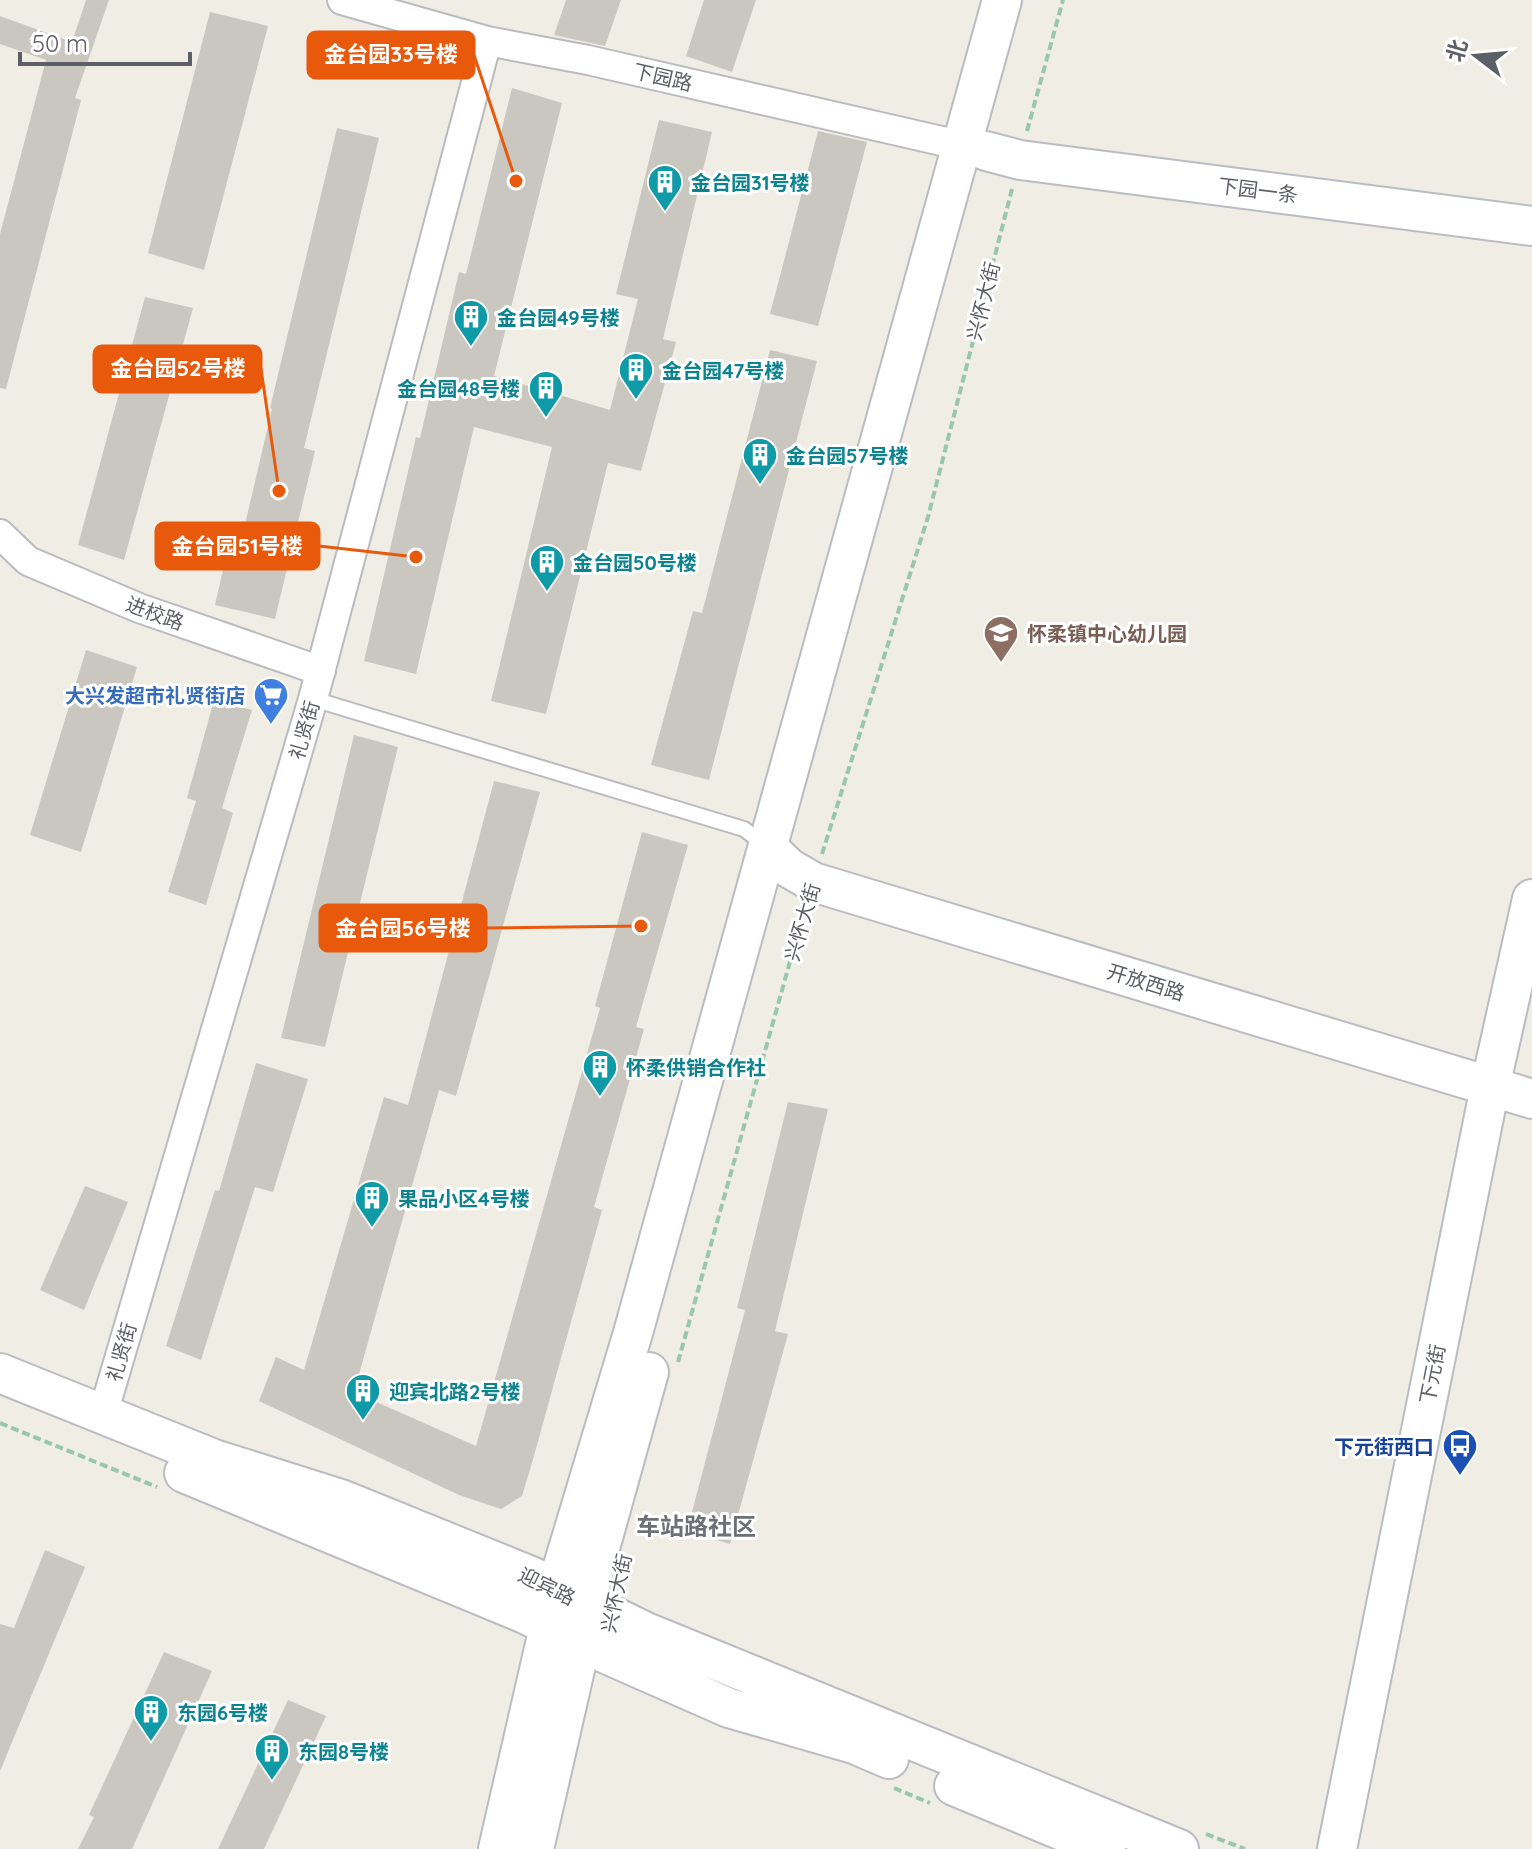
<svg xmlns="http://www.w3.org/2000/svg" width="1532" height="1849" font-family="Quicksand,'Noto Sans SC',sans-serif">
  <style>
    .building { fill: #cac7c1 }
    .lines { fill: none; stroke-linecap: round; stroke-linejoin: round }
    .lane-casing { stroke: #b9bbc0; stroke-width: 18 }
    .street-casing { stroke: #b9bbc0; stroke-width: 32 }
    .secondary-casing { stroke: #b9bcc2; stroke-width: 42 }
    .path { stroke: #99c7aa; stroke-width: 4; stroke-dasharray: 8 4; stroke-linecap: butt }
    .lane { stroke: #fff; stroke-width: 14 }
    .street { stroke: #fff; stroke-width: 28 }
    .secondary { stroke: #fff; stroke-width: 38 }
    .labels { text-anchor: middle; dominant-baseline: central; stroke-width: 6; stroke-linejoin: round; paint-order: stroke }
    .street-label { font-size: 20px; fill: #5c5f65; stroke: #fff }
    .culture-label { font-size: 20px; font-weight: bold; fill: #0d838f; stroke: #fff; text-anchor: start }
    .education-label { font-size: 20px; font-weight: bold; fill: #785e54; stroke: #fff; text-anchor: start }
    .shop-label { font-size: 20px; font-weight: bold; fill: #366cbe; stroke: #fff; text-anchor: end }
    .transit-label { font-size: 20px; font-weight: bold; fill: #164399; stroke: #fff; text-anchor: end }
    .quarter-label { font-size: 24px; font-weight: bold; fill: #6d7177; stroke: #fff }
    .leader { fill: none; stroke: #e8590c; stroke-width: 3 }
    .callout-dot { fill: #e8590c; stroke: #fff; stroke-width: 3 }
    .callout { fill: #e8590c; stroke: #e8590c; stroke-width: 3 }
    .callout-label { font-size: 22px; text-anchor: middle; font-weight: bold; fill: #fff }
  </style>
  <rect width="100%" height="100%" fill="#efede4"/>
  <!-- building -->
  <path class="building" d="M86,0h23l-34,98 6,2 -75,289 -6,-1v-154l46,-174 -46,-16v-28l72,26z
    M566,0h55l-16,46 -51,-11z
    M704,0h52l-24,72 -46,-16z
    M210,12l58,14 -64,244 -56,-17z
    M512,88l50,15 -68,273 116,34 28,-111 -22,-5 43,-174 53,12 -49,207 13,3 -35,129 -33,-8 -62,251 -55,-13 61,-254 -78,-20 -58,247 -52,-13 52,-224 4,1 39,-166 7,2z
    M337,128l42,10 -75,310 11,3 -40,168 -60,-14 17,-75 11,3 29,-124 -2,-1z
    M818,131l49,11 -49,184 -48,-12z
    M145,297l48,11 -69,252 -46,-15z
    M770,350l47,11 -108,419 -58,-15 42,-154 9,2z
    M86,650l51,17 -56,185 -51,-17z
    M214,700l38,10 -30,98 11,5 -27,92 -38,-13 28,-91 -9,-3z
    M354,735l44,12 -73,300 -44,-9z
    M494,781l46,11 -84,304 -17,-6 -85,302 122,54 124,-438 -5,-2 47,-174 46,13 -52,182 8,2 -50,178 8,3 -70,253 -10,33 -21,13 -42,-14 -200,-94 17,-44 28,13 80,-273 24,8z
    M256,1063l52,16 -35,113 -18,-5 -54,173 -35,-14 49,-156 4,1z
    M788,1102l40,7 -53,222 13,3 -58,210 -43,-13 58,-221 -8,-2z
    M85,1186l43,16 -44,108 -44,-20z
    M45,1550l40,17 -85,204v-147l14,4z
    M164,1652l48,19 -80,178h-54l16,-32 -5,-2z
    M288,1700l38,16 -62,133h-46z"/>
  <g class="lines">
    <defs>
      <path id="lane" d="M313,699l431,130 21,16"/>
      <path id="street" d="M342,0l145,41 101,19 393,90
        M0,534l28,27 111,47 182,63
        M103,1414l210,-715 174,-658"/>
      <path id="secondary" d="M986,151l34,9 512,66
        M768,848l21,20 24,14 719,217
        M0,1373l214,86 127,40 190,77 115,56 533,217
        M184,1473l341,141 79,39 125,55 125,36 35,15
        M954,1786l152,63
        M498,1849l65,-283 70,-233 369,-1333
        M534,1849l42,-184 16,-88 57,-205
        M1337,1849l153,-762 42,-188"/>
    </defs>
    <!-- lane casing -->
    <use href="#lane" class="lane-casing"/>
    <!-- street casing -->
    <use href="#street" class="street-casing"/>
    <!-- secondary casing -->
    <use href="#secondary" class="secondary-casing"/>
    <!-- path -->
    <path class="path" d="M1027,131l36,-131
      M822,854l106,-337 84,-328
      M678,1362l127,-454
      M0,1423l157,64
      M894,1788l36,15
      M1206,1834l39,15"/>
    <!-- lane -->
    <use href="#lane" class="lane"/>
    <!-- street -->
    <use href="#street" class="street"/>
    <!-- secondary -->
    <use href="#secondary" class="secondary"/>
  </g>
  <!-- icons -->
  <defs>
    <symbol id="building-pin" viewBox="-11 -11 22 30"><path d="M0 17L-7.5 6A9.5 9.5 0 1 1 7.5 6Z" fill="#0f9aa8" stroke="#fff"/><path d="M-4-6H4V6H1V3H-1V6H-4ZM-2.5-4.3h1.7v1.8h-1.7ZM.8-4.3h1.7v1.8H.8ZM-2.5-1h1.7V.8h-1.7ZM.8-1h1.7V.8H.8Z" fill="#fff"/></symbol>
    <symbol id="school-pin" viewBox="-11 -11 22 30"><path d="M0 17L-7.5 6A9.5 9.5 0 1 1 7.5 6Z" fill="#8d6e63" stroke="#fff"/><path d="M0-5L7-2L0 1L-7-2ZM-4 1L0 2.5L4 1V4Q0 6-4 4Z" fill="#fff"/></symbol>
    <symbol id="supermarket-pin" viewBox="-11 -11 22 30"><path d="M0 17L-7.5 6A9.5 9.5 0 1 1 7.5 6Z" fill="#3f7fe0" stroke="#fff"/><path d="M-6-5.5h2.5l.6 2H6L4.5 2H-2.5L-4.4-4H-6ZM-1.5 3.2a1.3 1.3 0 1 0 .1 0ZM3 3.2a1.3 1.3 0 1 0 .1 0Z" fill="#fff"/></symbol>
    <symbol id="bus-pin" viewBox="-11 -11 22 30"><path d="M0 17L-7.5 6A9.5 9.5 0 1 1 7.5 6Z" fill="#1a4fb4" stroke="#fff"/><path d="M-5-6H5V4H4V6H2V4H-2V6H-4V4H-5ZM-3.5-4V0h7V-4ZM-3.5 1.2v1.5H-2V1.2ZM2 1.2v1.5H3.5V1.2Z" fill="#fff"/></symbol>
  </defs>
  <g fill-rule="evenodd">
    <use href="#building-pin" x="645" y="162" width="40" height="54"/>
    <use href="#building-pin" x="451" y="297" width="40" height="54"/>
    <use href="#building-pin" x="616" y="350" width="40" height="54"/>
    <use href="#building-pin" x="526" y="368" width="40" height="54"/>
    <use href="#building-pin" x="740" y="435" width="40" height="54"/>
    <use href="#building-pin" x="527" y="542" width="40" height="54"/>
    <use href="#school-pin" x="981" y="613" width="40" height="54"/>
    <use href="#supermarket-pin" x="251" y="675" width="40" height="54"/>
    <use href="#building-pin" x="580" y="1047" width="40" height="54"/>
    <use href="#building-pin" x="352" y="1178" width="40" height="54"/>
    <use href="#building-pin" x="343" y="1371" width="40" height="54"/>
    <use href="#bus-pin" x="1440" y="1426" width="40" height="54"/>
    <use href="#building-pin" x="131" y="1692" width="40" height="54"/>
    <use href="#building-pin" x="252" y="1731" width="40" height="54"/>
  </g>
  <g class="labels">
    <!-- street labels -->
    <g class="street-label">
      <text transform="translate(663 77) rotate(13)">下园路</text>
      <text transform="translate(1258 190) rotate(7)">下园一条</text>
      <text transform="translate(983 301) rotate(-76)">兴怀大街</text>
      <text transform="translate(155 613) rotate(20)">进校路</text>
      <text transform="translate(304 730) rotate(-74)">礼贤街</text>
      <text transform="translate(802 922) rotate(-74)">兴怀大街</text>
      <text transform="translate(1146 982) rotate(17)">开放西路</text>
      <text transform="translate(121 1352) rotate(-74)">礼贤街</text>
      <text transform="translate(1432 1374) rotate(-79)">下元街</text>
      <text transform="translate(547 1586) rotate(26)">迎宾路</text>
      <text transform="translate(616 1593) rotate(-78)">兴怀大街</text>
    </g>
    <!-- culture labels -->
    <g class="culture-label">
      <text x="691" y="182">金台园31号楼</text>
      <text x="497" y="317">金台园49号楼</text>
      <text x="662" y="370">金台园47号楼</text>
      <text x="520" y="388" text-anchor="end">金台园48号楼</text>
      <text x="786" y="455">金台园57号楼</text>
      <text x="573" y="562">金台园50号楼</text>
      <text x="626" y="1067">怀柔供销合作社</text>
      <text x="398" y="1198">果品小区4号楼</text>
      <text x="389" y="1391">迎宾北路2号楼</text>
      <text x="177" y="1712">东园6号楼</text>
      <text x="298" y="1751">东园8号楼</text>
    </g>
    <!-- education labels -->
    <g class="education-label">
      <text x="1027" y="633">怀柔镇中心幼儿园</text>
    </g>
    <!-- shop labels -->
    <g class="shop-label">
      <text x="245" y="695">大兴发超市礼贤街店</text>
    </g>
    <!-- transit labels -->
    <g class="transit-label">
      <text x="1434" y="1446">下元街西口</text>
    </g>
    <!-- quarter labels -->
    <g class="quarter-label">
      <text x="696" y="1526">车站路社区</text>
    </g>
  </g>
  <!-- callouts -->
  <path class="leader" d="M516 181L474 55M279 491L261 369M416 557L319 546M641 926L486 928"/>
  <g class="callout-dot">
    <circle cx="516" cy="181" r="8"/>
    <circle cx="279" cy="491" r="8"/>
    <circle cx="416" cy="557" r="8"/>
    <circle cx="641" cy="926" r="8"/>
  </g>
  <g class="callout">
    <rect x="308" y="32" width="166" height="46" rx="8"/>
    <rect x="94" y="346" width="167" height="46" rx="8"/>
    <rect x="156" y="523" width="163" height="46" rx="8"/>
    <rect x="320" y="905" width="166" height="46" rx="8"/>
  </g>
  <g class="callout-label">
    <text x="391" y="62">金台园33号楼</text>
    <text x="178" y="376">金台园52号楼</text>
    <text x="237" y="554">金台园51号楼</text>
    <text x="403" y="936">金台园56号楼</text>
  </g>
  <!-- north arrow -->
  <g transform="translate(1476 56) rotate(286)" stroke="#ffffff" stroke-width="6" paint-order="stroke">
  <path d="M0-6L14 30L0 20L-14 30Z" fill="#5c5f65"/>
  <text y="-12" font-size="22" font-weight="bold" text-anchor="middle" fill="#5c5f65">北</text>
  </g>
  <!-- scale -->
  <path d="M20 52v12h170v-12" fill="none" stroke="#5c5f65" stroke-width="4"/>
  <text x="32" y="52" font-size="24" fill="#5c5f65" stroke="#ffffff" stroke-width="6" paint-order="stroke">50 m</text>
</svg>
